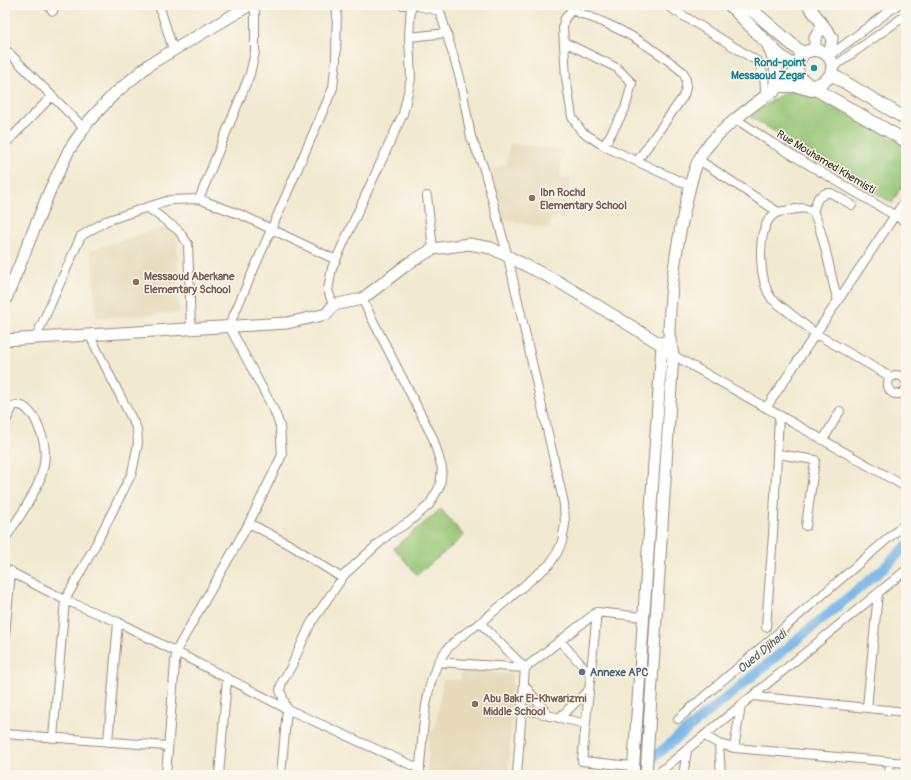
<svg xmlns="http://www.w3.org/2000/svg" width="911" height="780" font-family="Pangolin,sans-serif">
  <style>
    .built { fill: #e6daba }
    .green { fill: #95c474; stroke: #687749 }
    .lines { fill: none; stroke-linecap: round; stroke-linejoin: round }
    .canal { stroke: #72b2e6; stroke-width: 10 }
    .street-casing { stroke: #968a78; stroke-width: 10 }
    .secondary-casing { stroke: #968a78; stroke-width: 13 }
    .primary-casing { stroke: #968a78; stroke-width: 14 }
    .street { stroke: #fff; stroke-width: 8 }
    .secondary { stroke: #fff; stroke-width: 11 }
    .primary { stroke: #fff; stroke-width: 12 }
    .culture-dot { fill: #0f9aa8; stroke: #fbf7ec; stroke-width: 1.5 }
    .education-dot { fill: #8d6e63; stroke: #fbf7ec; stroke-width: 1.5 }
    .service-dot { fill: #5c6f8a; stroke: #fbf7ec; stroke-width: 1.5 }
    .labels { text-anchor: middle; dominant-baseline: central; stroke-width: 3; stroke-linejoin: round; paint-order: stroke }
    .culture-label { font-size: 11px; font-weight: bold; fill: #0d838f; stroke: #fbf7ec; text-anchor: end }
    .street-label { font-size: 11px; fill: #3b2a1e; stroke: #fbf7ec }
    .education-label { font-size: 11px; font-weight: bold; fill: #785e54; stroke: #fbf7ec; text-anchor: start }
    .service-label { font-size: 11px; font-weight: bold; fill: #4e5e75; stroke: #fbf7ec; text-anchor: start }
    .water-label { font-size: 12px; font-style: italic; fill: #4e5a64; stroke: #fbf7ec }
  </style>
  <rect width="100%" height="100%" fill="#fbf7ec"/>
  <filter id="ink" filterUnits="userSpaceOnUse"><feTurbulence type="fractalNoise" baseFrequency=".025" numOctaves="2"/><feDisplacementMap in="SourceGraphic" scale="8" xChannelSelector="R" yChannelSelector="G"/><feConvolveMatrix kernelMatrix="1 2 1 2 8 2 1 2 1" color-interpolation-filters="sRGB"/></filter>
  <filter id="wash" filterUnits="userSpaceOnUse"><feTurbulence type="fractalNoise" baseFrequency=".012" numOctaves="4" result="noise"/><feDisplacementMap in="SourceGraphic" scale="16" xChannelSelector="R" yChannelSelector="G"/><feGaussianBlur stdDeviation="0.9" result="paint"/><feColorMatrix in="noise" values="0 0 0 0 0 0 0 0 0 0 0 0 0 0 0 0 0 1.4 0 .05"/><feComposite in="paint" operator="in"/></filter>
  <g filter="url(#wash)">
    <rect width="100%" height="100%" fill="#f1ead1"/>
    <!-- built -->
    <path class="built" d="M510,143l53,7 -3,27 10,2 -6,40 -8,-2 -1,3 -4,-1 -2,10 -46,-10 -13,-49 16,-6z
      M165,227l12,6 2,80 -83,5 -5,-68z
      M460,671l52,3 -3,101h-82l2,-43 6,-4 8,-48 18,-1z"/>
    <!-- green -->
    <path class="green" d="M800,88l106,58v32l-14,25 -143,-87 33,-22z
      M441,509l23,27 -47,39 -23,-27z"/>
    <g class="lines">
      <!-- canal -->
      <path class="canal" d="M632,775l251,-206 23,-23"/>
    </g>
  </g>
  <g filter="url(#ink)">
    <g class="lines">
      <defs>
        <path id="street" d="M47,5l6,6 2,-6
          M159,5l14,44
          M402,5h3
          M414,5l26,6
          M575,5l-11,15 -1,8 3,50 6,39 9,14 23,15 86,40
          M666,5l91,56c8,11 8,23 8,36
          M571,10c45,15 75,32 112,62 5,8 4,16 0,25l-46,64
          M409,37l38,-4
          M564,42l53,26 15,15 -7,26 -21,37
          M5,49l79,79
          M828,57l69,-52
          M832,68l74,-53
          M736,119l36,24 134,79
          M5,144l46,-47
          M699,160l79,52c-2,1 -5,3 -7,5 -15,16 -12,66 1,82l44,35 75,43
          M427,196l6,53
          M199,199l51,-125 5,-22v-47
          M147,207l31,23 10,14 3,85
          M813,211l5,-13 8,-5h5l21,12
          M778,212l25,-4 10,3c13,28 16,61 25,90
          M333,305l-5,-15 4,-22 71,-154 8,-35 -2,-42 2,-32
          M36,337l45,-101 25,-15 51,-17 13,-4 29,-1 45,17 92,44
          M673,355l233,132
          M906,381l-4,-5 -7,-1 -6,4c-5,13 9,21 17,10
          M766,408l140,-209
          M5,423l8,-17c9,-4 15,4 20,10 4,5 5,11 8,17 15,39 -17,75 -36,106
          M823,440l17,-29
          M778,454l37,6 -9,66
          M249,523l43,23 50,32
          M5,569l60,31 53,22 169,87 133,60
          M480,623l45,45
          M766,627l7,-92 6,-119
          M5,635l6,-64
          M560,641l31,34
          M438,662l87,6 72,-56
          M524,685l25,31
          M753,696l153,16
          M867,708l11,-115
          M522,709l64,15
          M559,718l30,-28
          M678,719l228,-196
          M5,734l162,12
          M705,736l14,8 15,4 172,15
          M53,738l12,-138 32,-58 35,-69 6,-30 -1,-14 -48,-95
          M108,742l10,-120
          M719,744l2,31
          M734,748l7,-42
          M632,766l-50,-5 15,-149 46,5
          M166,775l10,-124 73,-128 33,-68 -2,-29 -6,-16 -45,-84 104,-238 3,-29 1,-54
          M219,775l8,-96
          M281,775l6,-66 -7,-19 2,-8 9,-15 20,-44 34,-49 44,-40 20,-12 20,-17 11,-19 2,-18 -9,-30 -71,-139
          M419,775c4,-34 4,-84 20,-114 10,-19 26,-27 42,-39 23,-18 45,-39 68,-57l8,-12 5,-11 3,-18 -1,-20 -56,-247 -25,-91 -12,-29 -11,-59 -22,-73
          M517,775l8,-107
          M656,775l250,-205
          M683,775l4,-24
          M889,775l1,-13"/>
        <path id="secondary" d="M808,5l24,32 -1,10 -4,8
          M815,50v-12l8,-13
          M5,301l45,-111 19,-40 20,-29 24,-26 37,-31 100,-59
          M5,340l282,-17 40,-9 6,-9 29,-6 47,-36 24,-14 36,-5 22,4 68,34 103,63 11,10
          M633,775l29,-430 2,-3
          M646,775l27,-420c-1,-8 -4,-16 -4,-24 1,-45 8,-89 18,-132 4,-17 8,-37 19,-51 24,-29 61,-52 91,-76"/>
        <path id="primary" d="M730,5l48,49 18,14
          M746,5l56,48
          M769,47c8,18 9,24 5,44
          M812,50c26,-1 29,33 -2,36l-11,-9 -3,-12 7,-11 -1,-1z
          M831,74l75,45
          M779,86h18l15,4
          M810,86l96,55"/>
      </defs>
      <!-- street casing -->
      <use href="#street" class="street-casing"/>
      <!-- secondary casing -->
      <use href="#secondary" class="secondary-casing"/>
      <!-- primary casing -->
      <use href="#primary" class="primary-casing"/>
      <!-- street -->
      <use href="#street" class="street"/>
      <!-- secondary -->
      <use href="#secondary" class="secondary"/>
      <!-- primary -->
      <use href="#primary" class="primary"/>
    </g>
  </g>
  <!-- markers -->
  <circle class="culture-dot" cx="814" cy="68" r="4"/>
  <g class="education-dot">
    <circle cx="532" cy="198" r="4"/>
    <circle cx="136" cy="282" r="4"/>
    <circle cx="475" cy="704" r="4"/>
  </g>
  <circle class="service-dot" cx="582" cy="672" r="4"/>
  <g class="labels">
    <!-- culture labels -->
    <g class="culture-label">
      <text x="806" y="62">Rond-point<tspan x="806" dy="13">Messaoud Zegar</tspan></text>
    </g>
    <!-- street labels -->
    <g class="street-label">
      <text transform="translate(826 162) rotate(31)">Rue Mouhamed Khemisti</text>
    </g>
    <!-- education labels -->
    <g class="education-label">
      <text x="540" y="192">Ibn Rochd<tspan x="540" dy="13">Elementary School</tspan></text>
      <text x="144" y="276">Messaoud Aberkane<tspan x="144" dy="13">Elementary School</tspan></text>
      <text x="483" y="698">Abu Bakr El-Khwarizmi<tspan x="483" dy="13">Middle School</tspan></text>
    </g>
    <!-- service labels -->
    <g class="service-label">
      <text x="590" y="672">Annexe APC</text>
    </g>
    <!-- water labels -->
    <g class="water-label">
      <text transform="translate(762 652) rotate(-40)">Oued Djihadi</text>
    </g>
  </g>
  <!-- margin -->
  <rect width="911" height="780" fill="none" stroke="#fbf7ec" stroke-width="20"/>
</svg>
